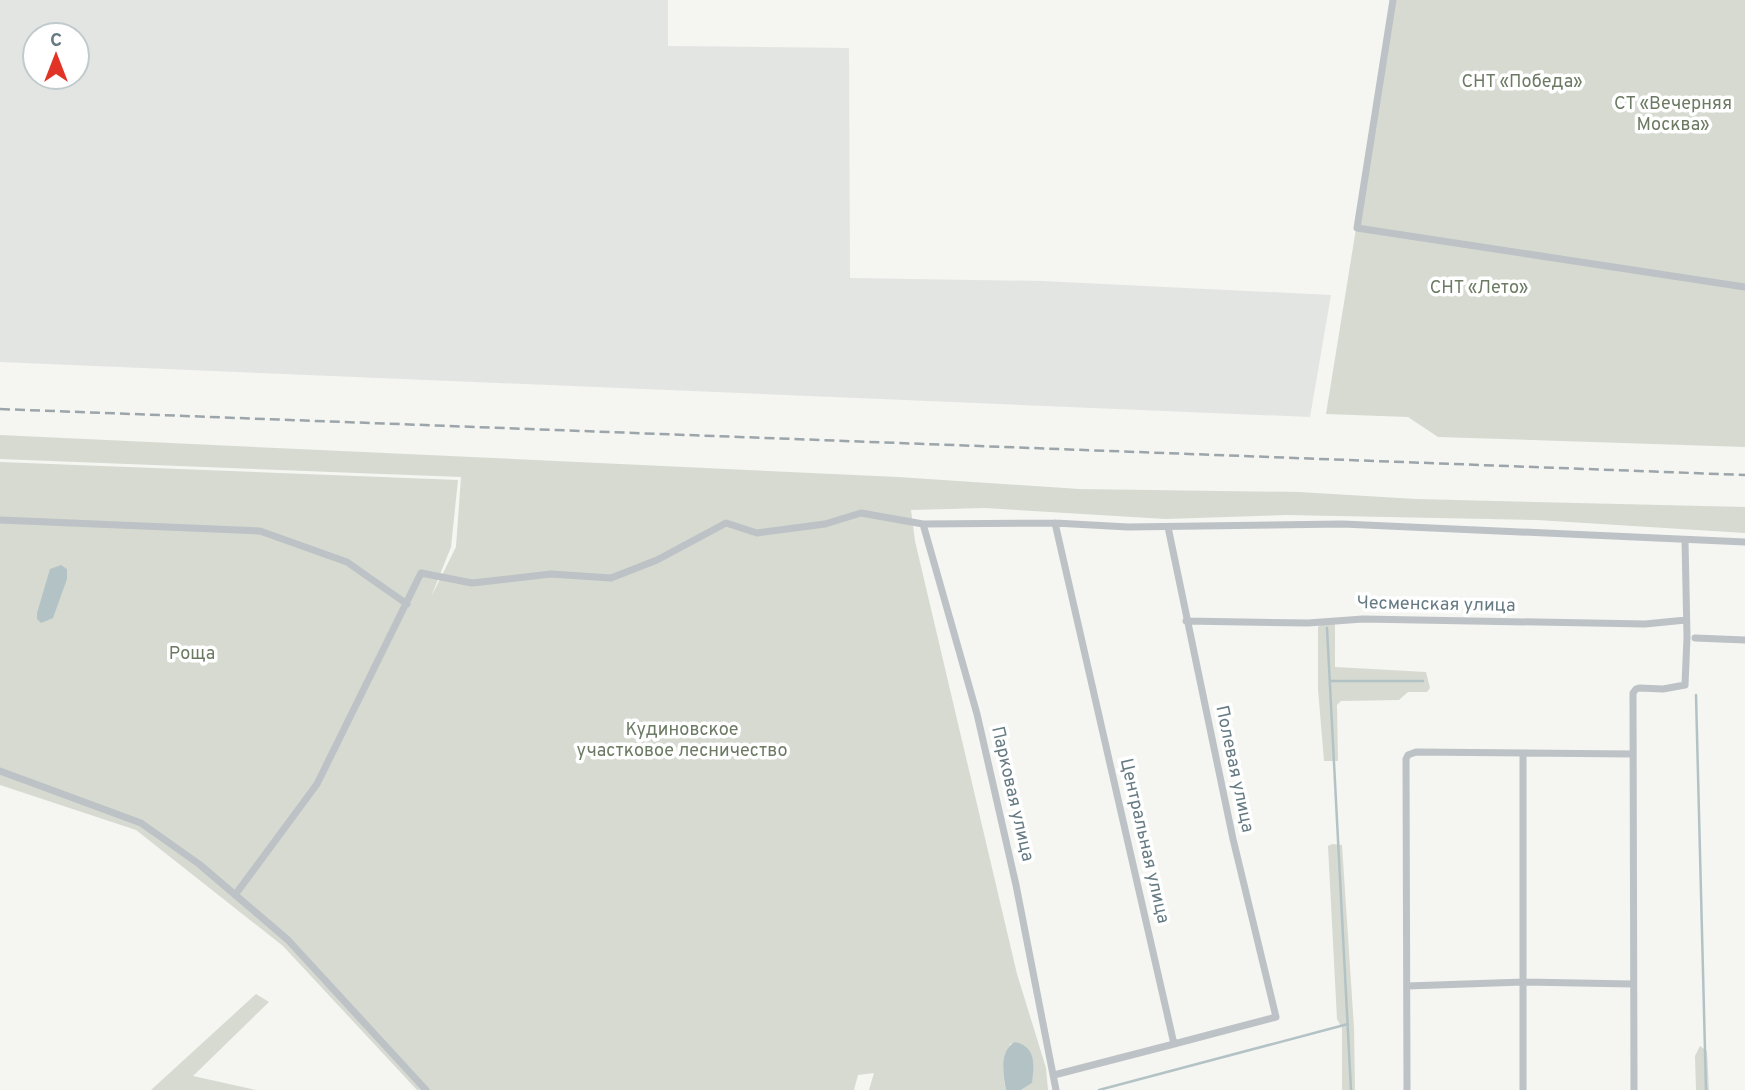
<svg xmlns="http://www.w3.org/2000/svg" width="1745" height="1090" font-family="Overpass,sans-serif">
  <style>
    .built { fill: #e3e5e3; fill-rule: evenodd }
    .green { fill: #d6dad1 }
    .water { fill: #b3c3c5 }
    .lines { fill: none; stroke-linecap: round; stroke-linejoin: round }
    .stream { stroke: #b3c3c5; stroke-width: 2.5 }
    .street { stroke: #bcc2c5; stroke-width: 7 }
    .rail { stroke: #9ca5a9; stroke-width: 2.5; stroke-dasharray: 10 5; stroke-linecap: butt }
    .labels { text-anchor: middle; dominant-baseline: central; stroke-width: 7; stroke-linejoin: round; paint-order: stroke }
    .park-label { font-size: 18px; fill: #6c7a63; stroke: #fff }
    .street-label { font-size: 18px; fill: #657a83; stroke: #fff }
  </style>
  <rect width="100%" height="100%" fill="#f5f5f2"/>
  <!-- built -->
  <path class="built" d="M0,0h668v46l181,2 1,230 192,3 289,14 -21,122 -1310,-55zM35,35h42v42h-42z"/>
  <!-- green -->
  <path class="green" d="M1393,0h352v447l-307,-10 -30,-20 -82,-3z
    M0,435l898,42 181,12 220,3 117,7 329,8v26l-208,-13 -250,-5 -121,4 -181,-11 -74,2 4,31 102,433 29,94 2,22h-27l11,-7 -21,-40c-9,16 -9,30 -5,47h-137l5,-17 -16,2 -4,15h-437l-134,-144 -147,-116 -136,-45v-323l458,18 -7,67 -20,50 25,-50 5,-70 -461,-18z
    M1321,624h14v43l91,5 4,16 -3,4h-19l-9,8 -58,1 -4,4 1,56h-14l-6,-72v-62z
    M1332,844l10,1 12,183 1,62h-13v-62l-5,-9 -9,-173z
    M256,994l13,8 -76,74 63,14h-105z
    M1700,1046l7,5 2,39h-13l-1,-34z"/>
  <!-- water -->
  <path class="water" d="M61,565l6,4v10l-14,39 -12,5 -4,-4v-6l13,-44z
    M1015,1042c22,5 19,23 17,41l-11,7h-15c-3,-15 -7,-40 9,-48z"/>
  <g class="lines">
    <!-- stream -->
    <path class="stream" d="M1327,628l24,462
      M1330,681h93
      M1696,695l10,395
      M1099,1090l249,-66"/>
    <!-- street -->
    <path class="street" d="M1393,0l-36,228 388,59
      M0,520l260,11 87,31 60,42
      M923,524l54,190 39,171 40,205
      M1168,527l65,312 43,178 -102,27
      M1186,621l122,2 55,-4 282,5 41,-4
      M1695,638l50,2
      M1523,754v336
      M0,771l141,52 58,41 89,76 138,150
      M235,895l82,-111 104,-211 51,10 79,-9 60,4 46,-18 69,-37 31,10 68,-9 36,-11 62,11 132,-1 73,4 215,-3 402,18
      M1407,986l117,-4 108,2
      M1054,1075l120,-31 -119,-521
      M1407,1090l-1,-331 2,-4 8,-3 216,2
      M1634,1090l-1,-397 3,-4 3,-1 24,1 22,-4 2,-48 -2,-97"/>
    <!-- rail -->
    <path class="rail" d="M0,409l1745,66"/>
  </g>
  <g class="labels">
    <!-- park labels -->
    <g class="park-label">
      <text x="1522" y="82">СНТ «Победа»</text>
      <text x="1673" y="104">СТ «Вечерняя<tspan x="1673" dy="21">Москва»</tspan></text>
      <text x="1479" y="288">СНТ «Лето»</text>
      <text x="192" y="654">Роща</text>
      <text x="682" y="730">Кудиновское<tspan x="682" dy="21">участковое лесничество</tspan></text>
    </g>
    <!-- street labels -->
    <g class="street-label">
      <text transform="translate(1436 605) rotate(1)">Чесменская улица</text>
      <text transform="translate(1234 769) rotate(78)">Полевая улица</text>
      <text transform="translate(1012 794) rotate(77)">Парковая улица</text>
      <text transform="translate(1144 841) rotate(77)">Центральная улица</text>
    </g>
  </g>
  <!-- north arrow -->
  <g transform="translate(56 56)"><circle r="33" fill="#ffffff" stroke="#c1cacd" stroke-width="2"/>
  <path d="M0-5L12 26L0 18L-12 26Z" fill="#e13326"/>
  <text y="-10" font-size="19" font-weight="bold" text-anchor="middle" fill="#657a83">С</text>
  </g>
</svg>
